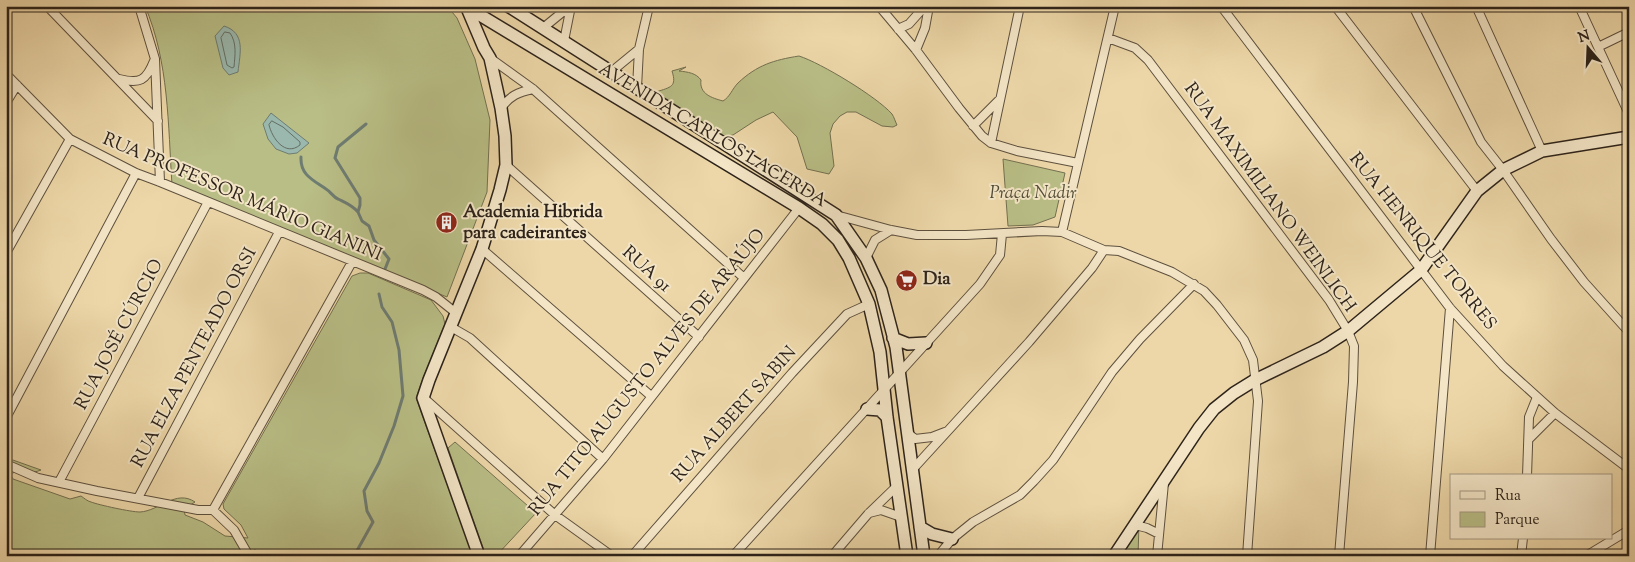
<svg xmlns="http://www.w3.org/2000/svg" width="1635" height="562" font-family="'Sorts Mill Goudy',serif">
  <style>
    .green { fill: #b9be86; stroke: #737050 }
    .water { fill: #9ab8ad; stroke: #6e7c72 }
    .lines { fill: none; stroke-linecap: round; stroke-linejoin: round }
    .shore { stroke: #646e64; stroke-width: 1 }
    .stream { stroke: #6e7c72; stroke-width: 3 }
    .street-casing { stroke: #5d503e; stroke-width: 10 }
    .secondary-casing { stroke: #2d231a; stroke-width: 14 }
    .street { stroke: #f3e5c6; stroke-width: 8 }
    .secondary { stroke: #f3e5c6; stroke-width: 11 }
    .labels { text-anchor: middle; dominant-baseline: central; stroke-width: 4; stroke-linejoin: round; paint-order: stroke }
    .street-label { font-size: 18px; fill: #2d231a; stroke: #f3e5c6 }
    .park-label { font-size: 18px; font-style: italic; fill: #504a35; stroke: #f3e5c6 }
    .poi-label { font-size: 18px; font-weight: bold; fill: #2d231a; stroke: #f3e5c6; text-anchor: start }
  </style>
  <rect width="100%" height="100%" fill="#edd7a8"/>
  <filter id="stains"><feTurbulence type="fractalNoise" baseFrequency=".004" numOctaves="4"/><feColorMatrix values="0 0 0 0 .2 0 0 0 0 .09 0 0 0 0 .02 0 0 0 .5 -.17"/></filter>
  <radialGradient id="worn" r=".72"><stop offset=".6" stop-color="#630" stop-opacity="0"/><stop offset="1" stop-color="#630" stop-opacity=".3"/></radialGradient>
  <!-- green -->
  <path class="green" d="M145,6h302l10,12 18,41 15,61 -3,72 -40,105 -275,-112c-4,-60 -3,-123 -27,-179z
    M799,56c22,7 78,41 93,58 2,3 3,7 5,11l-4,2 -11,-1 -26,-14h-9l-7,4 -7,8 -3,9 4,33 -5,8 -22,-5 -10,-32 -24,-25 -17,8 -23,15 -10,2 -60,-37 -7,-8c15,-5 21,-5 16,-21l14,-4 -7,4c9,1 17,2 22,9 -2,14 11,18 22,21 7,-4 9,-12 15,-18 19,-18 36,-23 61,-27z
    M1003,159l62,14 -10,44 -22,8 -25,1z
    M360,273h8l63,27 12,16 2,8 -22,54 -7,20 57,158h-215l-3,-7 -5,7h-244v-96l4,-1 31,11c-10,5 -21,-1 -31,4l3,5 57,20 11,-3c3,2 6,5 10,6 8,3 40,10 49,10 19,-1 36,-23 55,-10l-11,7 1,6 18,7 22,14 23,2 -7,-13 -17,-16 -1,-5 129,-228z
    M455,442l81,71 -40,43h-10l-38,-108z
    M1139,524l-1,32h-20z"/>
  <!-- water -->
  <path class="water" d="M224,26c22,7 16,27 14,46l-9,3 -6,-7 -8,-32z
    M271,113l38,30 -12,10 -8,1 -13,-5 -8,-10 -5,-15z"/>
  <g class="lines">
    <!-- shore -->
    <path class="shore" d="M225,32l5,1c7,10 5,22 4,34l-2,1 -5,-3 -6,-27z
      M272,121l11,6 17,15v3c-15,12 -28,-7 -31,-20z"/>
    <!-- stream -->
    <path class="stream" d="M366,124l-28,23 -3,11 25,40v7l-2,7 4,9 7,5 5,14 15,19 -4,10
      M301,157c-1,18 12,23 25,32 5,3 7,8 12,10 8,4 14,6 20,13
      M354,556l19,-34 -6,-11 -3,-20 15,-28 15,-37 9,-30 -4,-46 -7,-28 -10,-15 -3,-13"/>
    <defs>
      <path id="street" d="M47,6l111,115
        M139,6l16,53 5,123
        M879,6l37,44 43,58 23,28 9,7 26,8 61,12
        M1221,6l229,302 53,58 52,47 74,56
        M1335,6l142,185
        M1413,6l68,136 22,28 48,69 33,43 45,50
        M1476,6l66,145
        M1579,6l50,108
        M543,28l27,-22
        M898,29l11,-5 16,-18
        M1108,38l27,10 13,12 181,240 19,31 6,15 -1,36 -14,174
        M564,41l7,-35
        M1598,47l31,-15
        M916,50l9,-22 4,-22
        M490,58l43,31 211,189
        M611,72l28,-23
        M6,74l64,65 66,34 24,9 263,108 13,7 20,16
        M119,79c21,5 27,2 35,-18
        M637,88l2,-39 10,-43
        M6,103l11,-18
        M501,108c9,-12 17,-16 32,-19
        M973,126l27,-27
        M991,143l29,-137
        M506,165l193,172
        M836,215l55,15 26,5h49l76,-4 20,1 42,18 15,1 53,21 32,19 13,14 27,35 9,20 5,41 -11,155
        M1062,232l53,-226
        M482,249l169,147
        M6,253l64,-114
        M866,258l9,-18 16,-10
        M451,327l19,11 133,121
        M425,399l130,116 57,41
        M6,418l130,-245
        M908,433l7,6 17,-2 13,-5
        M1529,439l26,-26
        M6,464l32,14 59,13 101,19h15l21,20 15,26
        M913,469l116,-127 63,-74 12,-18
        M1527,476l2,-59 8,-20
        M59,482l149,-280
        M138,498l141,-266
        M213,510l139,-248
        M869,513l12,-3 20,7
        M1135,525l12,3 12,6
        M519,556l84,-97 196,-251
        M632,556l160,-183 55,-59 22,-10
        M733,556l247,-272 20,-29 2,-21
        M832,556l36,-42 29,-28
        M938,556l14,-17 21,-17 47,-27 14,-14 19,-21 59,-88 28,-33 54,-55
        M1157,556l7,-73
        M1430,556l20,-248
        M1521,556l2,-18
        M1586,556l43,-26"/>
      <path id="secondary" d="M465,6l334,202 23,16 16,16 11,18 20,46 11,48 7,65 20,139
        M508,6l328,209 30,43 15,32 15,57 28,209
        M467,8l17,40 6,10 11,50 4,28 1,29 -6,25 -18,59 -53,131 -6,18 56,158
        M893,338l15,6 18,-1
        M867,409l13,1 7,7
        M920,527l12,7 20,5
        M1114,556l85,-128 15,-19 20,-16 21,-13 68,-33 25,-16 73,-61 56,-79 26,-21 39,-19 87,-14"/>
    </defs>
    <!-- street casing -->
    <use href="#street" class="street-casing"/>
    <!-- secondary casing -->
    <use href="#secondary" class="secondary-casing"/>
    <!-- street -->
    <use href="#street" class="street"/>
    <!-- secondary -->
    <use href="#secondary" class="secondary"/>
  </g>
  <!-- icons -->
  <defs>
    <symbol id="building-disc" viewBox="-11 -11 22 22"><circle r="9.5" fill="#8f2418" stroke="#f3e5c6"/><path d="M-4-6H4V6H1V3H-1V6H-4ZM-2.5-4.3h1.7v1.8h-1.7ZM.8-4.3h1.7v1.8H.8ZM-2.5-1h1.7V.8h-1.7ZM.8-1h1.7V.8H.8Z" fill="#fff"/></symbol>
    <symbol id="supermarket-disc" viewBox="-11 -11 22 22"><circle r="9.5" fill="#8f2418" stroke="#f3e5c6"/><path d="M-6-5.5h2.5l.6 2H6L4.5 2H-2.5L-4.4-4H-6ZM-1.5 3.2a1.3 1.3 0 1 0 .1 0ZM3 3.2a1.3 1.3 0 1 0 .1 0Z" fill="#fff"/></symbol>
  </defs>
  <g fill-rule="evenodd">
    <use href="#building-disc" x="434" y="210" width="25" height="25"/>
    <use href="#supermarket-disc" x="894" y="268" width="25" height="25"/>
  </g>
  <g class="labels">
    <!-- street labels -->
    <g class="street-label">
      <text transform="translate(712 136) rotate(31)">AVENIDA CARLOS LACERDA</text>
      <text transform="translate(242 198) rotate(23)">RUA PROFESSOR MÁRIO GIANINI</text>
      <text transform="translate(1269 198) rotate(54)">RUA MAXIMILIANO WEINLICH</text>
      <text transform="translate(1422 242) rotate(51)">RUA HENRIQUE TORRES</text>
      <text transform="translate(646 270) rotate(42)">RUA 91</text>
      <text transform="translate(120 335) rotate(-62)">RUA JOSÉ CÚRCIO</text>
      <text transform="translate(195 358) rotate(-62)">RUA ELZA PENTEADO ORSI</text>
      <text transform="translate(648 373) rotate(-51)">RUA TITO AUGUSTO ALVES DE ARAÚJO</text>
      <text transform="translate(735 415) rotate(-48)">RUA ALBERT SABIN</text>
    </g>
    <!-- park labels -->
    <g class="park-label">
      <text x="1033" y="194">Praça Nadir</text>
    </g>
    <!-- poi labels -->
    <g class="poi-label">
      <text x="463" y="213">Academia Hibrida<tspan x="463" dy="21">para cadeirantes</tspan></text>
      <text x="923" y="280">Dia</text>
    </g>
  </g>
  <!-- margin -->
  <rect width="1635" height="562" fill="none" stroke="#edd7a8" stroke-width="25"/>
  <rect x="8" y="8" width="1620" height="547" fill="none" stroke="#2d231a" stroke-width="2.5"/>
  <rect x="12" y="12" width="1610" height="537" fill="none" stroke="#2d231a"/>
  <!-- legend -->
  <rect x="1450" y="474" width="162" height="65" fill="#f3e5c6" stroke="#a49781"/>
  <rect x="1460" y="491" width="25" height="8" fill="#f3e5c6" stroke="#a49781"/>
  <text x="1495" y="500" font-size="15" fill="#2d231a">Rua</text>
  <rect x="1460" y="512" width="25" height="15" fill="#b9be86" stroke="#a49781"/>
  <text x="1495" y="524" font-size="15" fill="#2d231a">Parque</text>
  <!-- north arrow -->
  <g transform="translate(1588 48) rotate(341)" stroke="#f3e5c6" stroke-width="4" paint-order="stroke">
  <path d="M0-4L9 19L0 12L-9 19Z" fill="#2d231a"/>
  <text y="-8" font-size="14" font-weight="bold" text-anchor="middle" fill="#2d231a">N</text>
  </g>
  <rect width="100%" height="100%" filter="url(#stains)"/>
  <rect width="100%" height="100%" fill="url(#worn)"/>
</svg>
